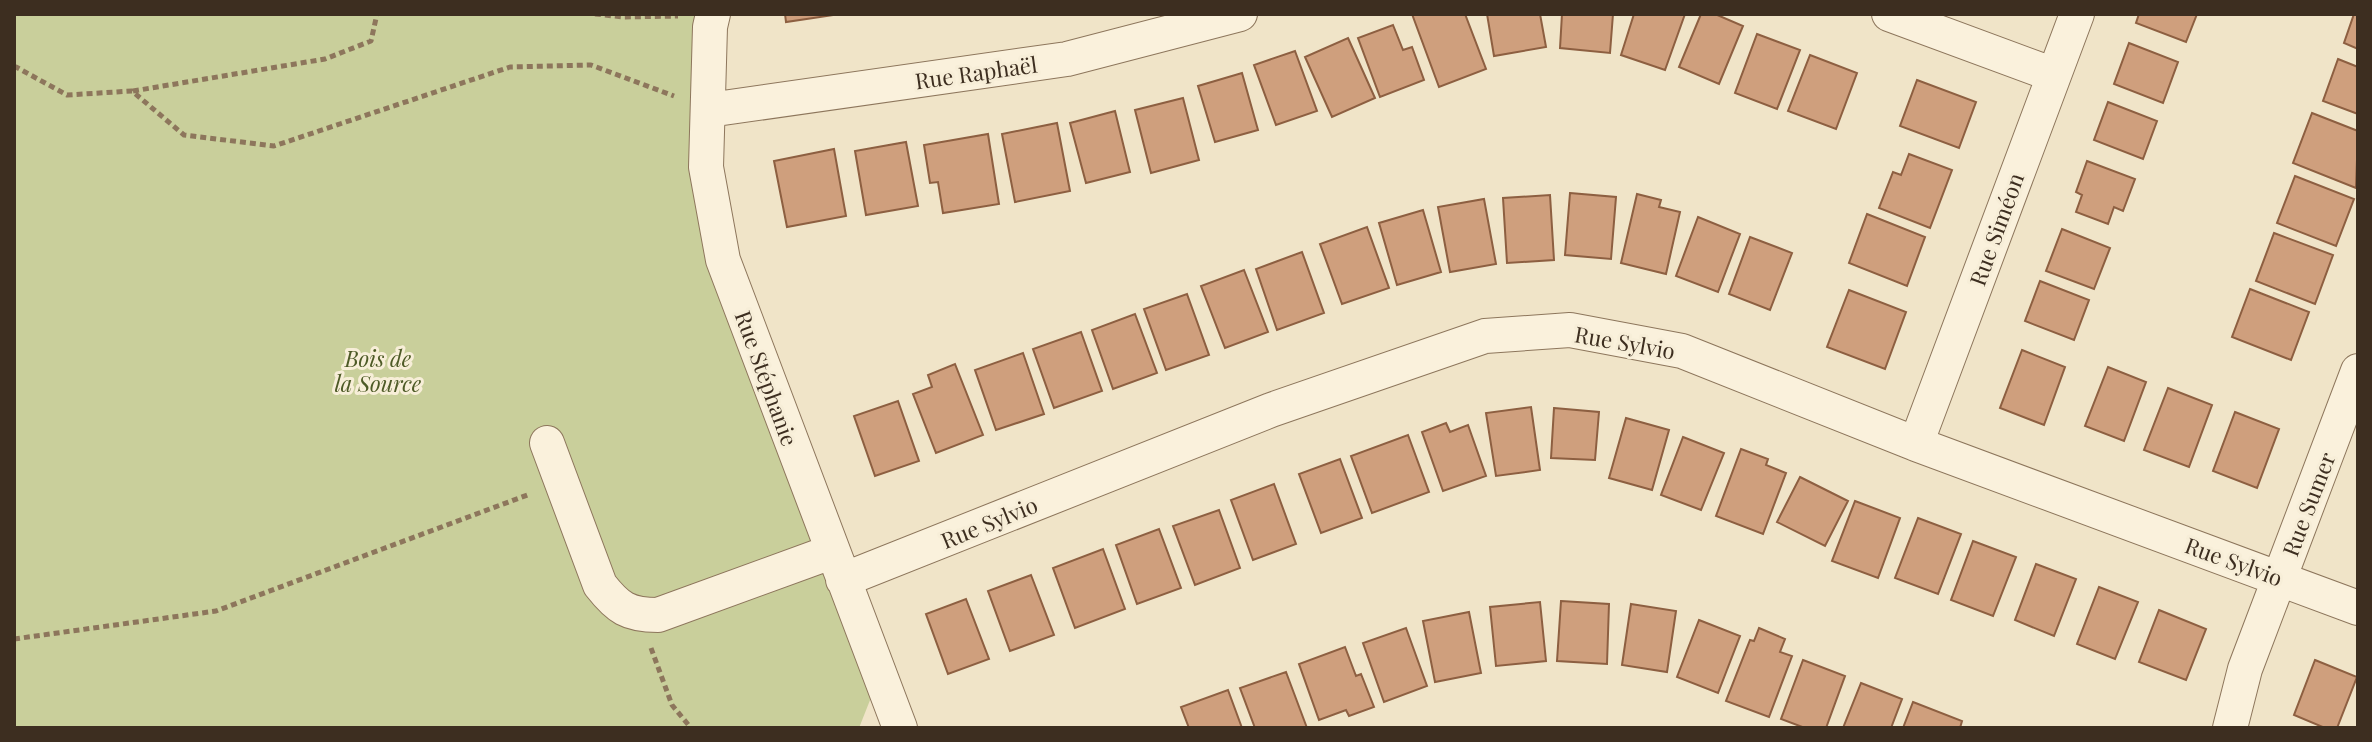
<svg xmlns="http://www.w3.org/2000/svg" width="2372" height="742" font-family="'Playfair Display',serif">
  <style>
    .green { fill: #c9cf9b }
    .building { fill: #cf9f7d; stroke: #8d5f41; stroke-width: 2 }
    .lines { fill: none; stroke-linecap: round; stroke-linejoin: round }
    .minor-casing { stroke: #8d765c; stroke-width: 36 }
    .path { stroke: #8d765c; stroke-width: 5; stroke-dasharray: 6 4; stroke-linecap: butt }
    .minor { stroke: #faf1dc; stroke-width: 34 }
    .labels { text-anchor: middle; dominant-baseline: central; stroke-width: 6; stroke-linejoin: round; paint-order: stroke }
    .street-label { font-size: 22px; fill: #3d2e20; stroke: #f7eed8 }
    .park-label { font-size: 22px; font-style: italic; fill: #4d5a26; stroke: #f7eed8 }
  </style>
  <rect width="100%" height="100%" fill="#f0e4c8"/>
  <!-- green -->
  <path class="green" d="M14,14h697l-4,156 167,520 -15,38h-845z"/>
  <!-- building -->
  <path class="building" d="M785,14h49v1l-48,7z
    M1412,14h53l21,55 -47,18z
    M1487,14h53l6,33 -52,9z
    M1562,14h51l-3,39 -50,-5z
    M1634,14h51l-20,56 -44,-15z
    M1701,14h14l28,12 -24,58 -40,-17z
    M2139,14h58l-11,28 -50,-19z
    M2354,14h4v35l-14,-6z
    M1393,25l10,25 9,-3 12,33 -44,17 -22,-59z
    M1757,34l43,16 -23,59 -42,-16z
    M1348,38l27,60 -43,19 -27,-60z
    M2129,43l49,19 -15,41 -49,-19z
    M1295,51l22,60 -41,14 -22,-60z
    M1810,55l47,18 -21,56 -48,-18z
    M2338,59l20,8v47l-35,-13z
    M1242,73l16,57 -43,12 -17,-56z
    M1917,80l59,22 -17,46 -59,-22z
    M1183,98l16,62 -48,13 -16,-63z
    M2108,102l49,19 -14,38 -49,-19z
    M1115,111l15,61 -44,11 -16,-60z
    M2312,113l46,18 -2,57 -63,-25z
    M1057,123l13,68 -55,11 -13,-68z
    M988,134l11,70 -56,9 -5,-31 -8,1 -6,-38z
    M906,142l12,64 -52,9 -11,-64z
    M834,149l12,67 -59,11 -13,-66z
    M1909,154l43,16 -22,58 -51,-20 14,-36 8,3z
    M2087,161l48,18 -12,32 -9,-4 -6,17 -32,-12 6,-17 -6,-3z
    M2295,176l59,23 -18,47 -59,-23z
    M1570,193l46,4 -5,62 -46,-4z
    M1637,194l24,6 -2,7 21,5 -14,62 -45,-11z
    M1550,195l4,65 -47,3 -4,-65z
    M1484,199l12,65 -46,8 -12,-65z
    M1423,210l18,62 -44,13 -18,-62z
    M1867,214l58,23 -18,49 -58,-23z
    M1698,217l42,17 -22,58 -42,-16z
    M1367,227l22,61 -47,16 -22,-60z
    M2062,229l48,19 -16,41 -48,-18z
    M2274,233l59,22 -18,49 -59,-23z
    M1750,237l42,16 -22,57 -41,-16z
    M1302,252l22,61 -47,17 -21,-61z
    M1244,270l24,62 -43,16 -24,-62z
    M2040,281l49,19 -15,40 -49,-19z
    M2250,289l59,23 -18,48 -59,-23z
    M1849,290l57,22 -21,57 -58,-22z
    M1187,294l22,61 -43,15 -22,-61z
    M1135,314l22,59 -44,16 -21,-59z
    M1081,332l21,59 -48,17 -21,-59z
    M2022,350l43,17 -21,58 -44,-17z
    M1023,353l21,61 -48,16 -21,-60z
    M955,364l28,71 -47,18 -23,-59 19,-7 -4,-12z
    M2108,367l38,15 -22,59 -39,-15z
    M2168,388l44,17 -23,62 -45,-17z
    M898,401l21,60 -44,15 -21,-60z
    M1531,407l9,63 -44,6 -10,-63z
    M1554,408l45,4 -4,48 -44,-2z
    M2235,412l44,17 -22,59 -44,-17z
    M1626,418l43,12 -17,60 -43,-12z
    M1446,423l4,9 18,-7 18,51 -43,15 -21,-59z
    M1408,435l21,57 -57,21 -21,-57z
    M1683,437l41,16 -23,57 -40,-15z
    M1741,449l27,10 -2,6 20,8 -23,61 -47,-18z
    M1340,459l22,59 -41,15 -22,-59z
    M1800,477l48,24 -23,45 -48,-24z
    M1274,484l22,60 -43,16 -22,-60z
    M1855,501l45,17 -22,60 -46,-17z
    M1219,510l21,58 -45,17 -22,-59z
    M1918,518l43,16 -23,60 -43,-16z
    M1159,529l22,59 -44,16 -21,-59z
    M1973,541l43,16 -23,59 -42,-16z
    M1103,549l22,60 -50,19 -22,-60z
    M2036,564l40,15 -22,57 -39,-16z
    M1031,575l23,60 -44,16 -22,-60z
    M2099,587l39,15 -23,57 -38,-15z
    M966,599l23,60 -41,15 -22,-60z
    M1561,601l48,3 -2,60 -50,-3z
    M1540,602l6,59 -50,5 -6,-59z
    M1631,604l45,7 -9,61 -45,-7z
    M2159,610l47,19 -20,51 -47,-18z
    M1469,612l12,61 -46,9 -12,-61z
    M1699,620l41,16 -22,57 -41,-16z
    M1406,628l21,58 -43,16 -21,-59z
    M1759,628l26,11 -5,13 12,4 -23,61 -43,-16 24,-61 4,1z
    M1345,647l11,29 5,-2 13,33 -25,9 -3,-6 -27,10 -20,-56z
    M1803,660l42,16 -19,52h-21l-24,-9z
    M2315,660l42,17 -20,51h-12l-31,-13z
    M1286,672l21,56h-52l-15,-40z
    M1861,683l41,16 -11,29h-48z
    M1228,690l14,38h-53l-8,-21z
    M1913,702l49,19 -2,7h-57z"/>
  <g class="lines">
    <defs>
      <path id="minor" d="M713,14l-3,13 -4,140 17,93 177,468
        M1889,14l165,61
        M709,110l358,-51 173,-45
        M547,443l53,142c18,23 28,30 58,30l173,-63
        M1916,444l161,-430
        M843,580l428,-170 214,-74 85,-6 112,21 234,93 442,164
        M2230,728l15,-59 113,-298"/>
    </defs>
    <!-- minor casing -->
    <use href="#minor" class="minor-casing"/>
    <!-- path -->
    <path class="path" d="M595,14l29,3 54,-1
      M14,68l2,-1 51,28 65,-4 52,44 90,11 236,-79 81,-2 83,31
      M133,91l192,-32 46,-18 6,-27
      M14,639l202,-28 314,-117
      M651,648l21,57 19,23"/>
    <!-- minor -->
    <use href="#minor" class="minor"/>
  </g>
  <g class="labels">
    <!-- street labels -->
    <g class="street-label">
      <text transform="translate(976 72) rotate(-8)">Rue Raphaël</text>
      <text transform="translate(1996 229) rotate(-70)">Rue Siméon</text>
      <text transform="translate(1625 342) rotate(10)">Rue Sylvio</text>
      <text transform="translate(767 378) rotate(70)">Rue Stéphanie</text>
      <text transform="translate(2308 504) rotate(-69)">Rue Sumer</text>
      <text transform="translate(989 522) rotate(-22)">Rue Sylvio</text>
      <text transform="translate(2234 561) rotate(20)">Rue Sylvio</text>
    </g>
    <!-- park labels -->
    <g class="park-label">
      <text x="378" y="358">Bois de<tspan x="378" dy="25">la Source</tspan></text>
    </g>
  </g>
  <!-- border -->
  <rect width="2372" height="742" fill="none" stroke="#3d2e20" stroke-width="32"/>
</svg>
